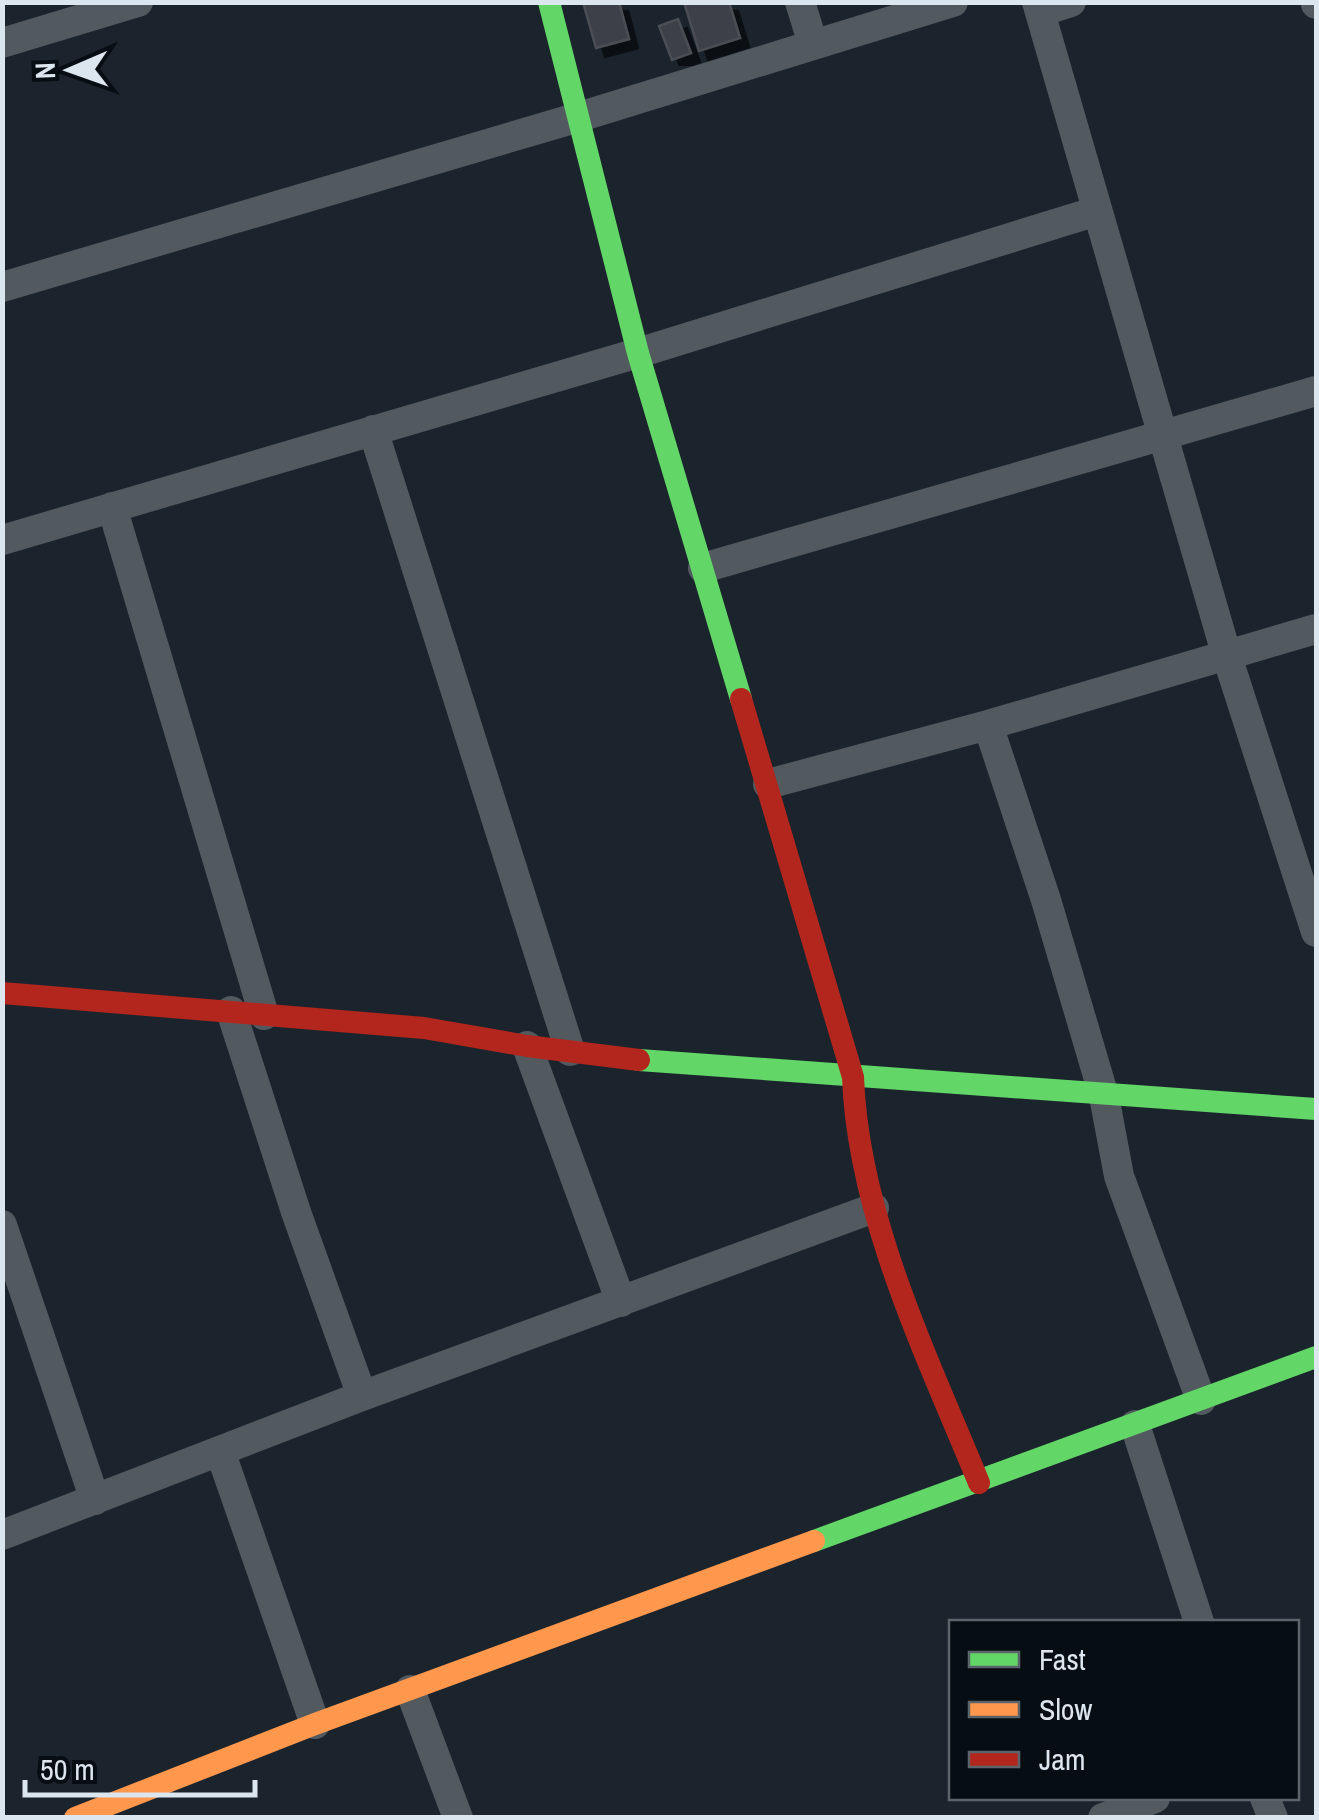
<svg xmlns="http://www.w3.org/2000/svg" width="1319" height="1820" font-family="'Archivo Narrow',sans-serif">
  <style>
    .building { fill: #3e4148; stroke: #4c4e54; stroke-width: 2.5; filter: url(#shadow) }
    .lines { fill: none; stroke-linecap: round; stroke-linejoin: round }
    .street { stroke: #525a60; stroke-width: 30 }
    .fast { stroke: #63d668; stroke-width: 22 }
    .slow { stroke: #ff974d; stroke-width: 22 }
    .jam { stroke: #b3261e; stroke-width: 22 }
  </style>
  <defs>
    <filter id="shadow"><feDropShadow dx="9" dy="9" stdDeviation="0" flood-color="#0009"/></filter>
  </defs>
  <rect width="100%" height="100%" fill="#1b242c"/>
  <!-- building -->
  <path class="building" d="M583,2h36l10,37 -33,9z
    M684,2h45l11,36 -41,13z
    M678,19l13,34 -19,7 -13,-34z"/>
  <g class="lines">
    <!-- street -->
    <path class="street" d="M800,2l13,42
      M1037,2l189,651 90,279
      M1316,2v2
      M1040,12l31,-10
      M2,43l136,-41
      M2,287l577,-170 374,-115
      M373,430l197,621
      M112,507l152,508
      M2,540l636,-187 459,-142
      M703,568l613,-177
      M988,725l58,175 58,196 15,80 82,224
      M768,784l220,-59 328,-96
      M231,1011l65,201 66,184
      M527,1046l94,256
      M2,1225l93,275
      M1135,1425l64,197
      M220,1451l95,273
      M2,1535l360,-139 512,-188
      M410,1690l48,128
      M1265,1798l8,20
      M1103,1818l52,-20"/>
    <!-- fast -->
    <path class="fast" d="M549,2l89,351 103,346
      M639,1060l677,49
      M814,1541l502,-184"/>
    <!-- slow -->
    <path class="slow" d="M75,1818l240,-94 499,-183"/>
    <!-- jam -->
    <path class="jam" d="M741,699l112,378c5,139 74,279 126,406
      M2,993l422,35 103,18 112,14"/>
  </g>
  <!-- border -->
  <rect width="1319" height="1820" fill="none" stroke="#dce6ef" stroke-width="10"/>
  <!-- legend -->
  <rect x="949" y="1620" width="350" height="180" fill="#070e13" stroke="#5c646b" stroke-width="2.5"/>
  <rect x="969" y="1652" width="50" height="15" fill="#63d668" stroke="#5c646b" stroke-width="2.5"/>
  <text x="1039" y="1670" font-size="30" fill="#dce6ef">Fast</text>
  <rect x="969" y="1702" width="50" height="15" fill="#ff974d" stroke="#5c646b" stroke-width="2.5"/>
  <text x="1039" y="1720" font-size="30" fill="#dce6ef">Slow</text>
  <rect x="969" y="1752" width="50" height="15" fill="#b3261e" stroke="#5c646b" stroke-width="2.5"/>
  <text x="1039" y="1770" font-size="30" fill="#dce6ef">Jam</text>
  <!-- north arrow -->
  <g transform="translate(70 70) rotate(268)" stroke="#070e13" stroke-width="8" paint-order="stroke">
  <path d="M0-8L18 38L0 25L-18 38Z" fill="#dce6ef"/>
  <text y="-15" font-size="28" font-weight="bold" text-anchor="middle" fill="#dce6ef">N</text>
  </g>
  <!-- scale -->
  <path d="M25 1780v15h230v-15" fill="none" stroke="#dce6ef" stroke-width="5"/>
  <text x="40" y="1780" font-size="30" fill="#dce6ef" stroke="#070e13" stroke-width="8" paint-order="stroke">50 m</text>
</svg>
